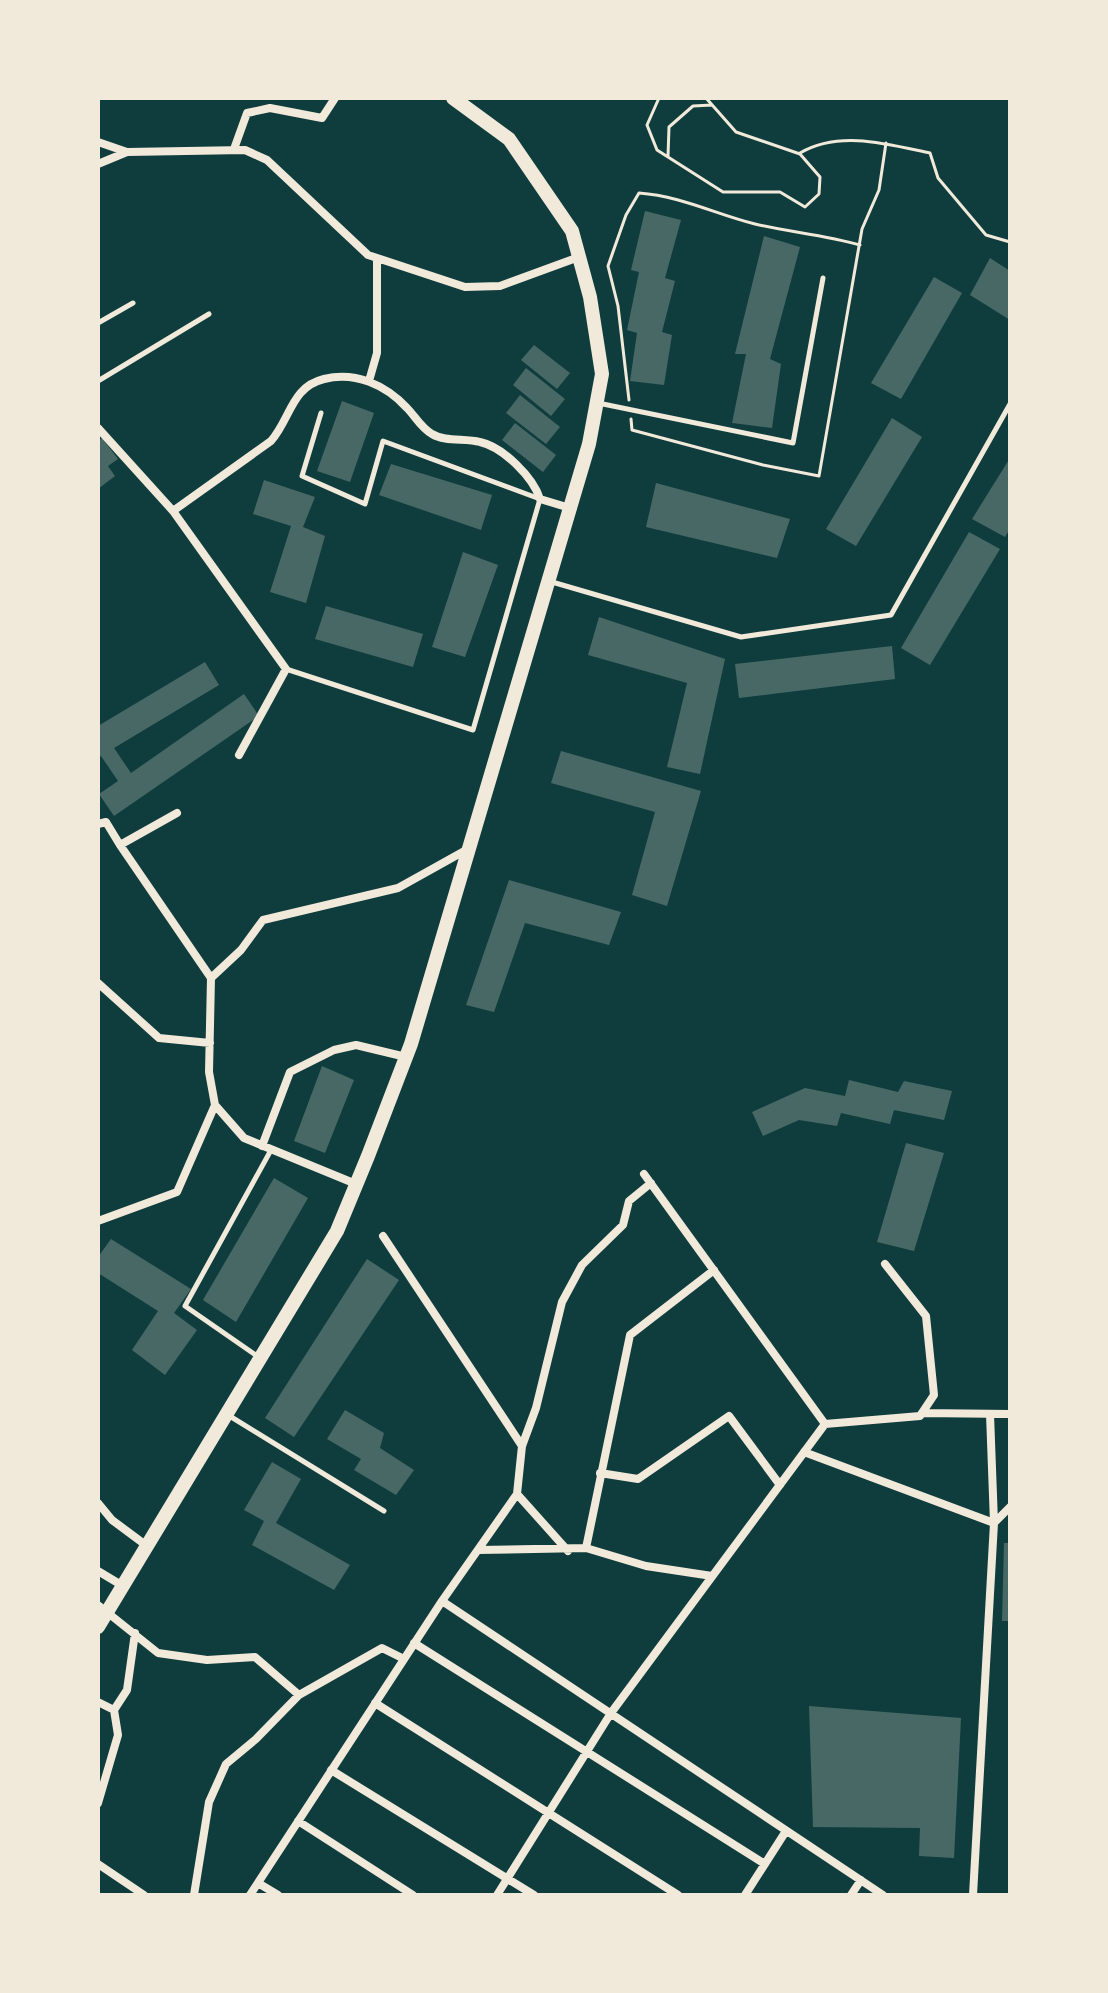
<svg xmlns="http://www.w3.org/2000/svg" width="1108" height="1993" font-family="'Space Grotesk',sans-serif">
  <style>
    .building { fill: #486865 }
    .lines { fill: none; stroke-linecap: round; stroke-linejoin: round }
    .path { stroke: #f1e9da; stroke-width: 3 }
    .service { stroke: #f1e9da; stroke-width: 5 }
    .minor { stroke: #f1e9da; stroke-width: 8 }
    .secondary { stroke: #f1e9da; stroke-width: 14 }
  </style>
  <rect width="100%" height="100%" fill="#0f3d3e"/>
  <!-- building -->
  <path class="building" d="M645,211l36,9 -16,58 10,3 -13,51 10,3 -8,50 -34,-4 7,-48 -10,-3 12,-58 -8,-2z
    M764,236l36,11 -30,112 11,5 -9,64 -40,-5 14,-69h-11z
    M990,258l20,13v49l-40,-25z
    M934,277l28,16 -61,106 -30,-16z
    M534,345l36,28 -13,16 -36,-29z
    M526,368l39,31 -14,17 -38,-31z
    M520,395l40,32 -14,17 -40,-31z
    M342,401l32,12 -24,69 -33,-11z
    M892,418l30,19 -66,109 -30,-17z
    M515,423l41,32 -13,17 -41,-32z
    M102,438l16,21 -10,7 7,10 -17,13v-48z
    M1010,458v71l-5,8 -33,-18z
    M391,464l101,31 -11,35 -102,-35z
    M264,480l51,17 -12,30 22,9 -19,67 -36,-11 21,-66 -38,-12z
    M656,483l134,36 -13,39 -131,-31z
    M969,532l31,17 -70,116 -29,-17z
    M463,552l35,13 -33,92 -33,-10z
    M326,606l97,28 -10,33 -98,-28z
    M599,617l126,42 -25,115 -33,-7 20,-84 -99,-28z
    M892,646l3,33 -156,19 -4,-34z
    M205,662l14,23 -105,63 17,25 113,-79 15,22 -145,100 -15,-22 19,-13 -17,-25 -3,2v-32z
    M561,751l140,40 -34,115 -35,-11 23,-83 -104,-29z
    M509,880l112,32 -12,33 -84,-22 -31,89 -28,-7z
    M322,1066l32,14 -29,73 -31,-12z
    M849,1080l49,12 6,-11 48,10 -8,29 -50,-10 -4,14 -49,-11 -4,13 -38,-6 -36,16 -11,-24 53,-24 40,8z
    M906,1143l38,10 -30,98 -37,-9z
    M274,1178l34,20 -72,124 -33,-22z
    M111,1239l80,50 -17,24 23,17 -32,45 -33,-25 26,-39 -60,-38v-16z
    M367,1259l32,21 -105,157 -29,-19z
    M345,1410l39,23 -4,15 34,22 -18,25 -42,-25 7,-11 -34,-20z
    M272,1462l29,17 -25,44 74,42 -16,25 -82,-45 12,-24 -20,-11z
    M1004,1543h6v78h-8z
    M809,1706l152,12 -7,140 -35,-2 1,-28 -107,-1z"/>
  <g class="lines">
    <!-- path -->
    <path class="path" d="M659,98l-12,27 10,25 66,42h57l25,15 14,-13 1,-17 -20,-23 -64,-22 -30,-34
      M800,153c39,-23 88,-9 130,0l8,25 48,57 24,7
      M668,156l1,-29 24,-21 19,-1
      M629,400l-11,-94 -10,-40 18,-51 13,-22c42,3 76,21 116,31 34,8 70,11 105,21
      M631,419l1,11 131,35 56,11 43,-247 17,-39 7,-47"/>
    <!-- service -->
    <path class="service" d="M98,323l35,-20
      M98,381l111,-67
      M598,403l195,40 30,-165
      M552,582l189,55 150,-22 119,-211
      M286,669l187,61 67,-231 -157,-58 -18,63 -63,-28 19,-63
      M260,1358l-75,-52 86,-156
      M228,1415l156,96"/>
    <!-- minor -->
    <path class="minor" d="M98,142l29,10
      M234,149l13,-36 23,-5 52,10 13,-20
      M98,164l29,-12 118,-2 22,10 101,95 97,32 35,-1 79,-29
      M369,381l8,-28v-94
      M98,428l75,83 113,158 -47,86
      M173,511l98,-70c20,-23 20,-54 53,-62 31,-8 62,6 83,29 8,8 14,20 25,26 13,8 33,4 48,8 23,5 53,35 60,57l30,9
      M98,824l8,-2 14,23 57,-32
      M120,845l91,133 -2,94 6,33 29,33 112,46
      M211,978l30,-28 22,-30 135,-32 70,-39
      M98,983l61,55 51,5
      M262,1146l28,-74 44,-22 22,-5 50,12
      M644,1174l181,250
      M98,1221l79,-29 38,-87
      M383,1236l139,210
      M922,1413l88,1
      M990,1414l4,109
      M804,1452l190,71 -21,372
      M600,1473l38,6 91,-63 51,69
      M517,1494l51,57
      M98,1503l14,17 35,26
      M994,1523l16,-16
      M586,1548l44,-213 84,-65
      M478,1550l108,-2 60,18 66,10
      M98,1571l25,15
      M442,1601l441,294
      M98,1605l60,48 49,7 48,-3 44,38
      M414,1643l351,221
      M98,1702l16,8 4,25 -20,68
      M375,1703l303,192
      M114,1710l13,-20 8,-57
      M331,1770l203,125
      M298,1821l115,74
      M98,1864l46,31
      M258,1883l20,12
      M194,1895l15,-93 17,-38 30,-25 43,-44 83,-47 22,11
      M250,1895l192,-294 75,-107 5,-48 14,-38 26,-106 20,-37 41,-40 6,-24 22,-18
      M497,1895l114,-182 214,-289 95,-8 14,-21 -8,-79 -41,-52
      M745,1895l41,-64
      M851,1895l10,-15"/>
    <!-- secondary -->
    <path class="secondary" d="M98,1627l239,-396 31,-75 43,-112 178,-600 13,-70 -12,-77 -18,-66 -63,-92 -56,-41"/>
  </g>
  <!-- border -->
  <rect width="1108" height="1993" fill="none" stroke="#f1e9da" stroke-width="200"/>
</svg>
